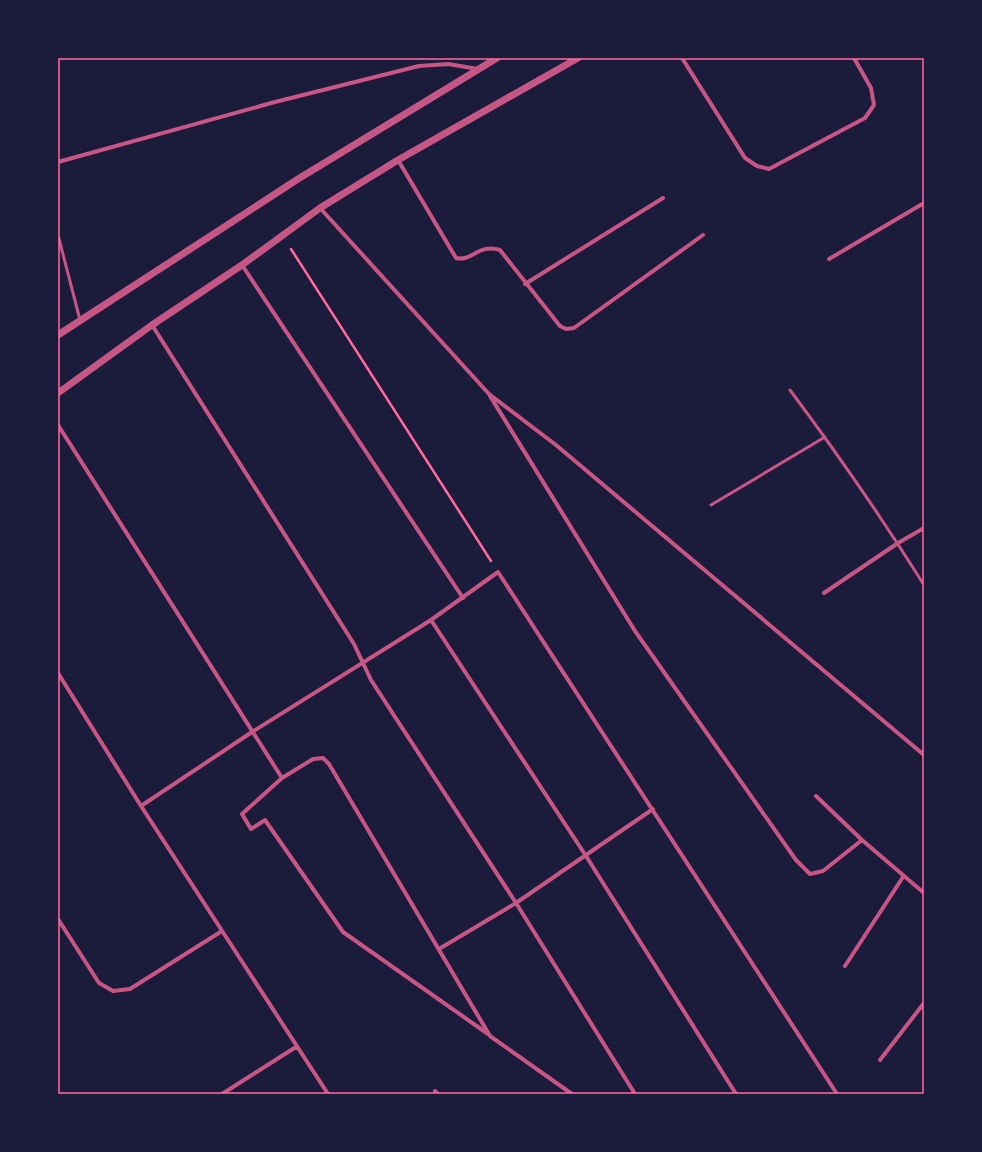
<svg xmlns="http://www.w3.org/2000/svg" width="982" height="1152" font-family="Roboto,sans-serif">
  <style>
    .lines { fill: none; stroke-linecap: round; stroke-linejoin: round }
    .path { stroke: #ff6b9d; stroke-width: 2.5 }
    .service { stroke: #c65784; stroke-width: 3 }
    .minor { stroke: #c65784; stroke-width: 4 }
    .tertiary { stroke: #c65784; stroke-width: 7 }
    .neatline { fill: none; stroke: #ff6b9d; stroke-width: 1.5 }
  </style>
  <rect width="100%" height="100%" fill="#1b1b3a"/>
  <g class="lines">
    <!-- path -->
    <path class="path" d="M291,249l200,312"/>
    <!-- service -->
    <path class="service" d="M58,235l22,85
      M790,390c47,63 92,128 134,195
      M711,505l114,-68"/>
    <!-- minor -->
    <path class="minor" d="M682,58l63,100 12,8 12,3 96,-51 9,-13 -3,-17 -17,-30
      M398,160l58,98c16,4 22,-15 44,-8l60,76 6,3 8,-1 129,-93
      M58,162l217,-60 144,-36 29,-2 30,5
      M320,208l169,186 67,51 368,310
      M829,259l95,-56
      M242,265l221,333
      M525,284l138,-86
      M152,325l202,319 17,36 145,223 119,191
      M490,396l145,235 161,229 14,14 13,-3 39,-31 62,53
      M58,425l224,353 31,-19 10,-1 6,6 161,272 82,58
      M824,593l74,-50 26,-15
      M431,620l155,236 150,238
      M58,673l83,133 187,288
      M282,778l-40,36 9,15 14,-9 78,112 145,102
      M816,796l46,44
      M141,806l111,-74 179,-112 67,-48 339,522
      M58,919l41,64 14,8 17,-2 92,-58
      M439,949l77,-46 137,-94
      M845,966l58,-89
      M880,1060l44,-57
      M435,1091l3,3
      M222,1094l74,-47"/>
    <!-- tertiary -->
    <path class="tertiary" d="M58,335l240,-156 199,-121
      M58,393l94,-68 90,-60 78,-57 78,-48 180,-102"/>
  </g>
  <!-- border -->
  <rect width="982" height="1152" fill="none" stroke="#1b1b3a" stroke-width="118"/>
  <rect x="59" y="59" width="864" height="1034" class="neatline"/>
</svg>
